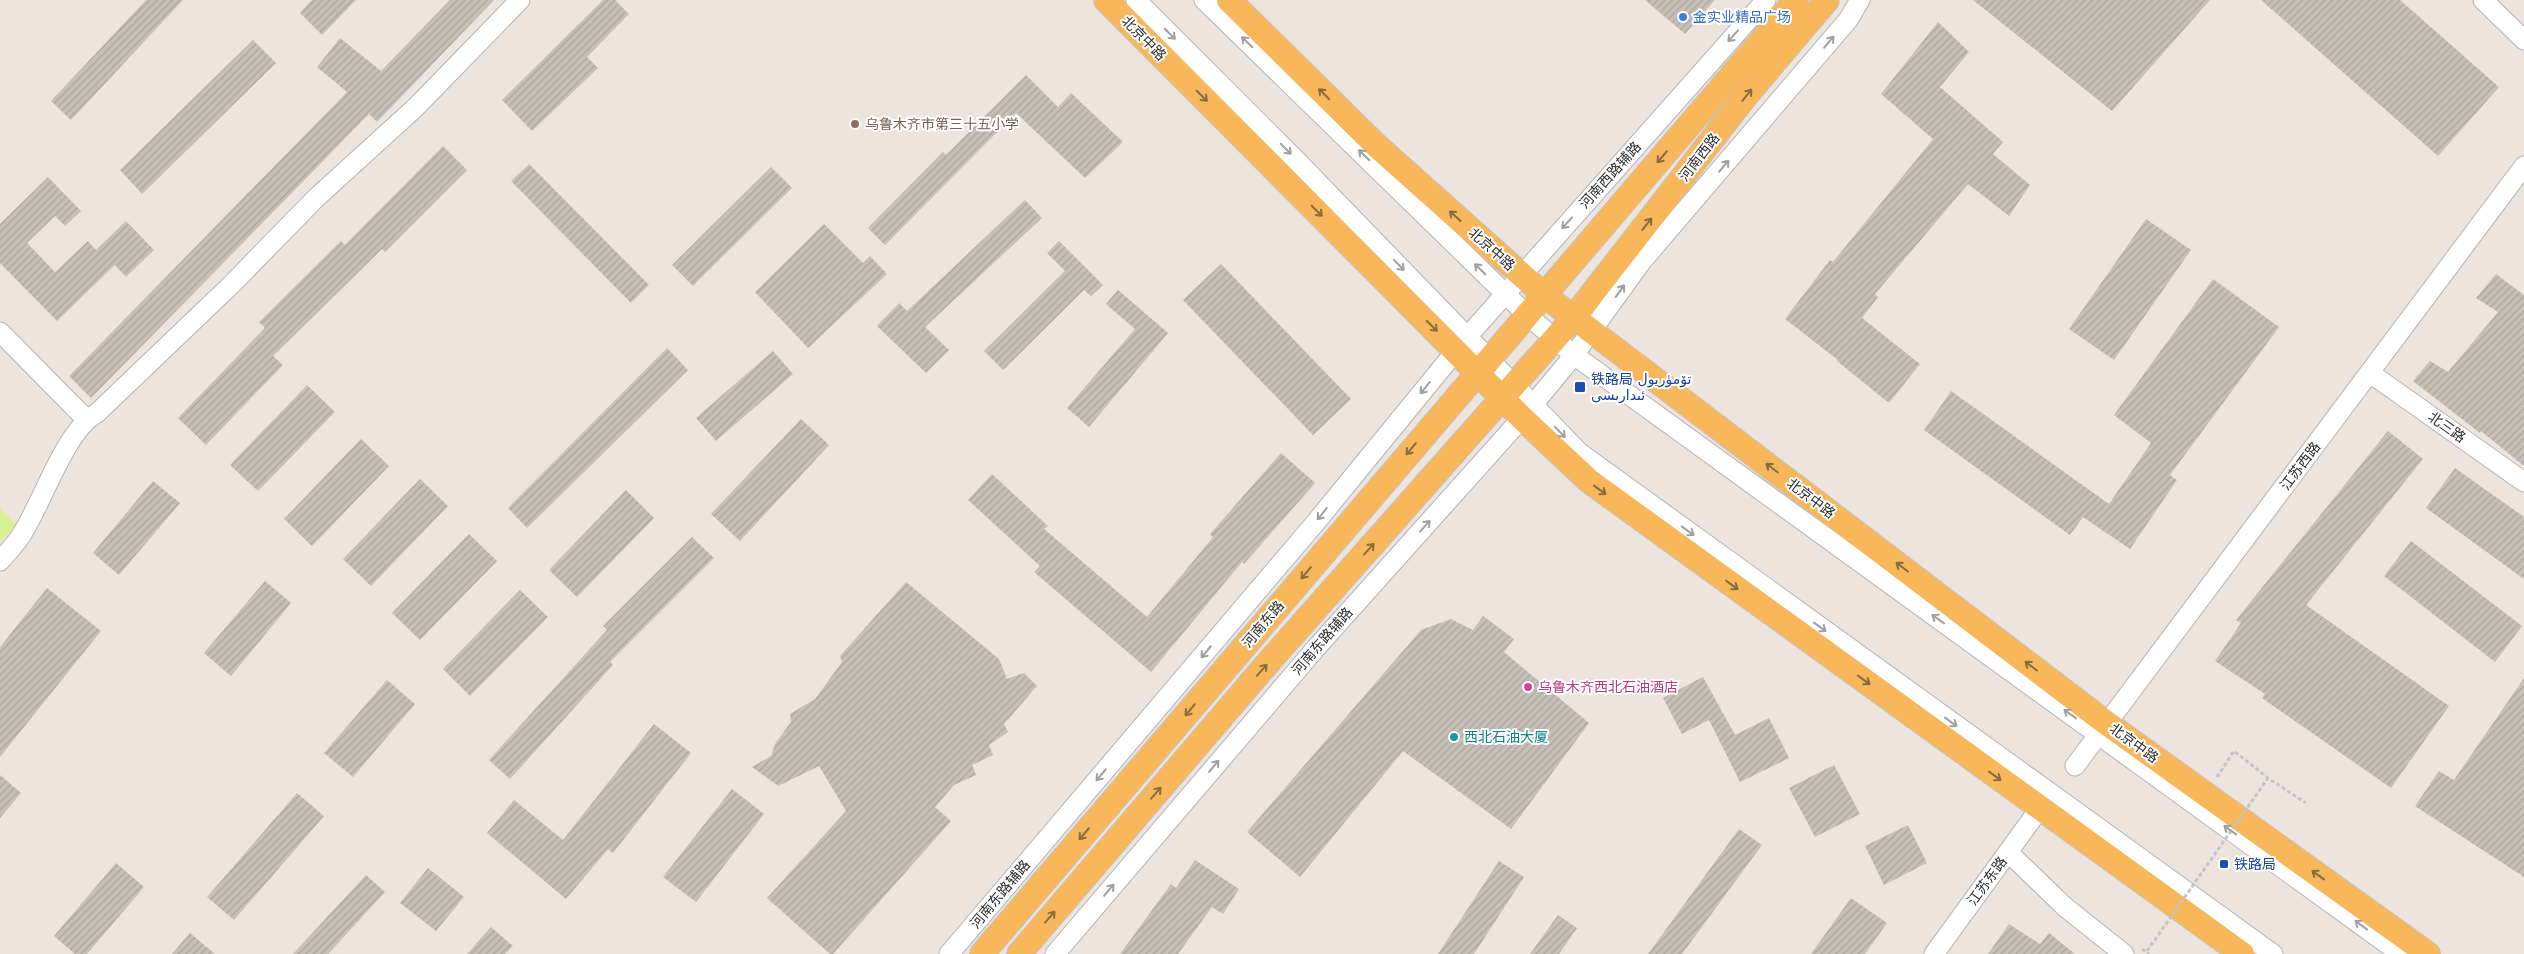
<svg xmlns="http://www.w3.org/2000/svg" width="2524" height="954" font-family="'DejaVu Sans',Cairo,'Noto Sans SC',sans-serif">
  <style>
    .pitch { fill: #d8ef93 }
    .building { fill: url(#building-hatch) }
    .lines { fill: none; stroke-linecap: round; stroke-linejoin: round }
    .minor-casing { stroke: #aeb4bc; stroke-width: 21 }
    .major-casing { stroke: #c4c4c4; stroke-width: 26 }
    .path { stroke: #c4c4c4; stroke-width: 3; stroke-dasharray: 4 2.5; stroke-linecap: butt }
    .minor { stroke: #fff; stroke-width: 19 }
    .major { stroke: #f7b75a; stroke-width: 24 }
    .path-bridge { stroke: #c4c4c4; stroke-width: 3; stroke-dasharray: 4 2.5; stroke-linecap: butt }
    .oneway { stroke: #a0a0a0 }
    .oneway2 { stroke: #876b41 }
    .shop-dot { fill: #3f7fe0; stroke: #fff; stroke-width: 2 }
    .education-dot { fill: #8d6e63; stroke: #fff; stroke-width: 2 }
    .transit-dot { fill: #1a4fb4; stroke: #fff; stroke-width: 2 }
    .hotel-dot { fill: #d1479c; stroke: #fff; stroke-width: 2 }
    .culture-dot { fill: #0f9aa8; stroke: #fff; stroke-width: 2 }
    .labels { text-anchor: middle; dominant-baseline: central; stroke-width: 4; stroke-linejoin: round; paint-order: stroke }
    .shop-label { font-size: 14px; fill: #366cbe; stroke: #fff; text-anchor: start }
    .street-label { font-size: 14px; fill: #2c2c2c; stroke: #fff }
    .education-label { font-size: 14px; fill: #785e54; stroke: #fff; text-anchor: start }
    .transit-label { font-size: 14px; fill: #164399; stroke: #fff; text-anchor: start }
    .hotel-label { font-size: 14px; fill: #b23c85; stroke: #fff; text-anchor: start }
    .culture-label { font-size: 14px; fill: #0d838f; stroke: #fff; text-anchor: start }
  </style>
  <defs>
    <pattern id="building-hatch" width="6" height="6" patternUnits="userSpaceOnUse" patternTransform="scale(1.25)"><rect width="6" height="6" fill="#c6c0b9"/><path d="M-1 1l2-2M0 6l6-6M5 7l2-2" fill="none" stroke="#aaa59f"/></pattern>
  </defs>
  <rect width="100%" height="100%" fill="#eee4de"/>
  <!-- pitch -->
  <path class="pitch" d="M0,509l17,16 -17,17z"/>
  <!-- building -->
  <path class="building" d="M146,0h37l-112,120 -20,-19z
    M312,0h44l-34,35 -22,-22z
    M450,0h44l-117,122 -8,-8 -278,284 -22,-22 278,-284 -30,-25 23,-29 41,33z
    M603,0h12l14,14 -42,43 11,11 -66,63 -30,-31z
    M1645,0h70l-30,34z
    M1973,0h237l-98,111z
    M2261,0h139l99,87 -61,69z
    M1938,22l31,30 -29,35 63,55 -10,12 37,31 -21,31 -41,-32 -93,110 3,3 -16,21 58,46 -31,39 -52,-42 1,-1 -53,-41 45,-59 3,2 100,-123 -52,-45z
    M253,40l23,23 -134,131 -22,-24z
    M1026,75l32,32 13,-14 52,49 -38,36 -69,-65 -131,132 -17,-17 75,-76 3,3z
    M443,146l24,24 -82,82 -3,-3 -109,107 10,9 -77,80 -28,-27 87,-90 -6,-6 82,-81 4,4z
    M529,164l120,121 -18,18 -120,-122z
    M771,167l21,21 -99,98 -21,-21z
    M48,177l33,34 -16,15 -10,-10 -28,27 28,29 33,-31 8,9 30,-29 28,29 -28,27 -11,-12 -58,56 -57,-58v-39z
    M1025,200l17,18 -117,109 24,23 -23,23 -49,-47 22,-23 8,8z
    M2146,219l45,31 -77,110 -45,-31z
    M824,224l39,39 7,-7 17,18 -79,74 -53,-56z
    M1059,241l44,44 -12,11 -7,-6 -81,80 -19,-19 81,-80 -18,-18z
    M1221,264l130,135 -38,36 -130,-135z
    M2496,274l28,21v171l-43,-35 -1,2 -67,-52 17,-20 18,11 50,-60 -22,-14z
    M2213,279l66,48 -109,148 7,5 -47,69 -47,-32 -13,18 -146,-105 27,-39 158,113 42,-61 -37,-28z
    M1118,290l50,43 -79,94 -22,-19 68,-79 -29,-25z
    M667,348l21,22 -161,158 -19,-20z
    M773,351l20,23 -77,67 -20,-23z
    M307,385l28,27 -77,79 -28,-26z
    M801,419l28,26 -89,96 -29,-27z
    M2388,431l35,28 -117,146 143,101 -58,82 -129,-90 3,-4 -50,-33 26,-38 -5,-3z
    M361,439l28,27 -77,80 -28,-27z
    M1281,453l34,30 -71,81 -2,-2 -91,110 -117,-100 6,-6 -72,-66 24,-26 56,52 -4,3 103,88 66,-80 -3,-3z
    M2455,468l69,49v62l-98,-71z
    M420,479l28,27 -77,80 -28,-27z
    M153,481l27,22 -61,72 -26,-22z
    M626,490l28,28 -77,79 -28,-27z
    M469,534l28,27 -77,79 -28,-27z
    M692,537l22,21 -104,104 3,3 -103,114 -21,-19 118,-130 -4,-4z
    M2411,541l111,85 -27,36 -111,-86z
    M265,581l26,22 -60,73 -27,-23z
    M906,582l93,77 8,20 17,-6 13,13 -33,38 4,8 -19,13 4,10 -21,10 4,10 -22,10 -19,22 16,14 -118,133h-3l-63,-56 79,-87 -27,-45 -41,20 -26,-19 19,-11 4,-12 16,-22 -1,-8 25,-15 27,-37 -2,-6z
    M47,588l54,43 -101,126v-110z
    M520,590l28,27 -78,79 -27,-27z
    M1483,616l31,23 -10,13 85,71 -78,106 -108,-78 -103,126 -53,-45 174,-202 30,-11 22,11z
    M1703,677l32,58 34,-17 20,40 -49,24 -31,-62 -27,14 -19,-36z
    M2524,678v199l-109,-71 24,-35 15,9z
    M387,680l28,24 -62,73 -29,-24z
    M654,724l37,29 -78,100 -5,-4 -42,50 -79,-66 27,-33 49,40z
    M1834,765l26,49 -45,23 -26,-49z
    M0,775l21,18 -21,25z
    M732,789l32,25 -68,88 -33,-25z
    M297,793l27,23 -90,104 -27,-23z
    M1908,825l19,38 -43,22 -19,-39z
    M1739,829l23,16 -80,109h-34z
    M1195,860l44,29 -16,25 -11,-7 -34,47h-58l51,-70 5,4z
    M1499,861l25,16 -50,77h-36z
    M116,863l28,24 -57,67h-12l-21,-18z
    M428,868l36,29 -28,34 -36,-28z
    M366,875l19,17 -57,62h-35z
    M1851,898l36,25 -22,31h-54z
    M1558,915l19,13 -18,26h-29z
    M2009,924l31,20 9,-11 26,21h-87z
    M491,927l22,19 -8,8h-38z
    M190,933l25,21h-43z"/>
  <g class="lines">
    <defs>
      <path id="minor" d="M1136,0l160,160 284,293 693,501
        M1204,0l323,315 47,40 827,599
        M2483,0l41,40
        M0,332l86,87
        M2370,373l154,109
        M0,561c7,-8 14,-15 20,-24 22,-32 44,-106 77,-124l134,-128 85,-87 100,-91 104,-107
        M2075,766l449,-600
        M2008,852l57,55 59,47
        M949,954l367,-432 152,-186 298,-336
        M1055,954l261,-306 206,-230 52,-63 68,-94 206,-241 12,-20
        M1934,954l106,-146"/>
      <path id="major" d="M1106,0l416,418 67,63 653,473
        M1229,0l147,145 168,150 557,424 327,235
        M982,954l814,-954
        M1019,954l247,-289 308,-348 171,-220 82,-97"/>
    </defs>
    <!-- minor casing -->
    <use href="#minor" class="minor-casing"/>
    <!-- major casing -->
    <use href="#major" class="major-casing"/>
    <!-- path -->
    <path class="path" d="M2217,777l17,-26 34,27 38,25
      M2142,949l7,5"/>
    <!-- minor -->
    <use href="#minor" class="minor"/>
    <!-- major -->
    <use href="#major" class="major"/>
    <!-- path-bridge -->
    <path class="path-bridge" d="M2147,951l121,-173"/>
  </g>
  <!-- one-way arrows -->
  <defs><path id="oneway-shaft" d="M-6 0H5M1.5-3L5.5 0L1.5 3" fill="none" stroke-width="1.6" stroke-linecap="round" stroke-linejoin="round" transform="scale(1.25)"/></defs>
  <g class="oneway">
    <use href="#oneway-shaft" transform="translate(1170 34) rotate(45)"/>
    <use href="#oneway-shaft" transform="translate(1733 36) rotate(132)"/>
    <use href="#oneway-shaft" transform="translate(1247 42) rotate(-136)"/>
    <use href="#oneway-shaft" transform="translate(1829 42) rotate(-50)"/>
    <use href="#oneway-shaft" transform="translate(1286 149) rotate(45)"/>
    <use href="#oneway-shaft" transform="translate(1364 155) rotate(-136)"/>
    <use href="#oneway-shaft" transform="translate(1724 166) rotate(-50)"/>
    <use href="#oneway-shaft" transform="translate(1567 223) rotate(132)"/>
    <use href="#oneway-shaft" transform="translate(1399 265) rotate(46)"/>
    <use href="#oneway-shaft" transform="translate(1480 269) rotate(-136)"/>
    <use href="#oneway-shaft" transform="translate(1620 291) rotate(-54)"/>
    <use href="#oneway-shaft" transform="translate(1425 388) rotate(129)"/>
    <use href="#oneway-shaft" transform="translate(1560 432) rotate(46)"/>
    <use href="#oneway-shaft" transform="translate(1322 514) rotate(129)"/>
    <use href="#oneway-shaft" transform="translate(1425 526) rotate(-48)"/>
    <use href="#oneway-shaft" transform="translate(1688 531) rotate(36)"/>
    <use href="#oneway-shaft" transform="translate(1938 619) rotate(-144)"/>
    <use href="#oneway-shaft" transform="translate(1820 627) rotate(36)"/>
    <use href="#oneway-shaft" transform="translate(1206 652) rotate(130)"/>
    <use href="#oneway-shaft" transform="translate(2070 714) rotate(-144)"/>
    <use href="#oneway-shaft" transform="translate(1951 722) rotate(36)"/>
    <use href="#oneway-shaft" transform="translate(1214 766) rotate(-50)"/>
    <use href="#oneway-shaft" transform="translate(1101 775) rotate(130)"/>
    <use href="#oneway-shaft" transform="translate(2230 830) rotate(-144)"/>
    <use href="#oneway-shaft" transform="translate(1109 890) rotate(-50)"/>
    <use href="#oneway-shaft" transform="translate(2361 925) rotate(-144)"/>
  </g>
  <g class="oneway2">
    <use href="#oneway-shaft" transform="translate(1324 94) rotate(-135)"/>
    <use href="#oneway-shaft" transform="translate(1747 95) rotate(-51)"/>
    <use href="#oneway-shaft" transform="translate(1202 96) rotate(45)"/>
    <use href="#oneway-shaft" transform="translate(1662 157) rotate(130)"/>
    <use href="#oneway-shaft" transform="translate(1317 211) rotate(45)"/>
    <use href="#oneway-shaft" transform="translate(1455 216) rotate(-138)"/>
    <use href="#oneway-shaft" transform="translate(1647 224) rotate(-52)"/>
    <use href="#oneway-shaft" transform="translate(1432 326) rotate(45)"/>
    <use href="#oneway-shaft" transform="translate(1411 449) rotate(130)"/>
    <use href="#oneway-shaft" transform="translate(1772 468) rotate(-143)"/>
    <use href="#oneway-shaft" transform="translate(1600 490) rotate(36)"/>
    <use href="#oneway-shaft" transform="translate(1369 549) rotate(-48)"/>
    <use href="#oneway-shaft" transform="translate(1902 567) rotate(-143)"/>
    <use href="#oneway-shaft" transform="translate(1306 573) rotate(130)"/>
    <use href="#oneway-shaft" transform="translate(1732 585) rotate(36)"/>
    <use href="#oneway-shaft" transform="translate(2031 666) rotate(-143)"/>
    <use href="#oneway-shaft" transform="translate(1262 670) rotate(-49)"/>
    <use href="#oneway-shaft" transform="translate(1864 680) rotate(36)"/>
    <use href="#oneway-shaft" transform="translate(1190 710) rotate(130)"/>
    <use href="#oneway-shaft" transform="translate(1995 776) rotate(36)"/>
    <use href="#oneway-shaft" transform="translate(1156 793) rotate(-49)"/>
    <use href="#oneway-shaft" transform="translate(1084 834) rotate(130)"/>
    <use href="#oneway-shaft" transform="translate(2318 875) rotate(-144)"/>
    <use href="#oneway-shaft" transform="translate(1050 917) rotate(-49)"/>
  </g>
  <!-- markers -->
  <circle class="shop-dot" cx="1683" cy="17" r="5"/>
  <circle class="education-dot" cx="855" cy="124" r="5"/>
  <g class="transit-dot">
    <rect x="1574" y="381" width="12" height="12" rx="2.5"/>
    <rect x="2219" y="859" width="10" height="10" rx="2.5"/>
  </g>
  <circle class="hotel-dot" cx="1528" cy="687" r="5"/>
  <circle class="culture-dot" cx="1454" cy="737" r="5"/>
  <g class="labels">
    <!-- shop labels -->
    <g class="shop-label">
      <text x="1693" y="17">金实业精品广场</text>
    </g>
    <!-- street labels -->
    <g class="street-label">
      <text transform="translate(1144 38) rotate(45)">北京中路</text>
      <text transform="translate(1699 157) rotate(-52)">河南西路</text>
      <text transform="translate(1610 175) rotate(-48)">河南西路辅路</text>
      <text transform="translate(1492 249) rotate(42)">北京中路</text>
      <text transform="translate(2447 427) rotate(35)">北三路</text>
      <text transform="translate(2300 466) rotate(-53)">江苏西路</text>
      <text transform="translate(1811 498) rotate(37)">北京中路</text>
      <text transform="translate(1263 624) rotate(-50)">河南东路</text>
      <text transform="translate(1322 641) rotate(-49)">河南东路辅路</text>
      <text transform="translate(2134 743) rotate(36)">北京中路</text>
      <text transform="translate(1987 881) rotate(-54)">江苏东路</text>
      <text transform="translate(1000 894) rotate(-50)">河南东路辅路</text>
    </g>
    <!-- education labels -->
    <g class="education-label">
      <text x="865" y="124">乌鲁木齐市第三十五小学</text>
    </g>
    <!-- transit labels -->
    <g class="transit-label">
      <text x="1591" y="379">铁路局 تۆمۈريول<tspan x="1591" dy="16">ئىدارىسى</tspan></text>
      <text x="2234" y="864">铁路局</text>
    </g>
    <!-- hotel labels -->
    <g class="hotel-label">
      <text x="1538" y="687">乌鲁木齐西北石油酒店</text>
    </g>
    <!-- culture labels -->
    <g class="culture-label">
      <text x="1464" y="737">西北石油大厦</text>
    </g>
  </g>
</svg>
